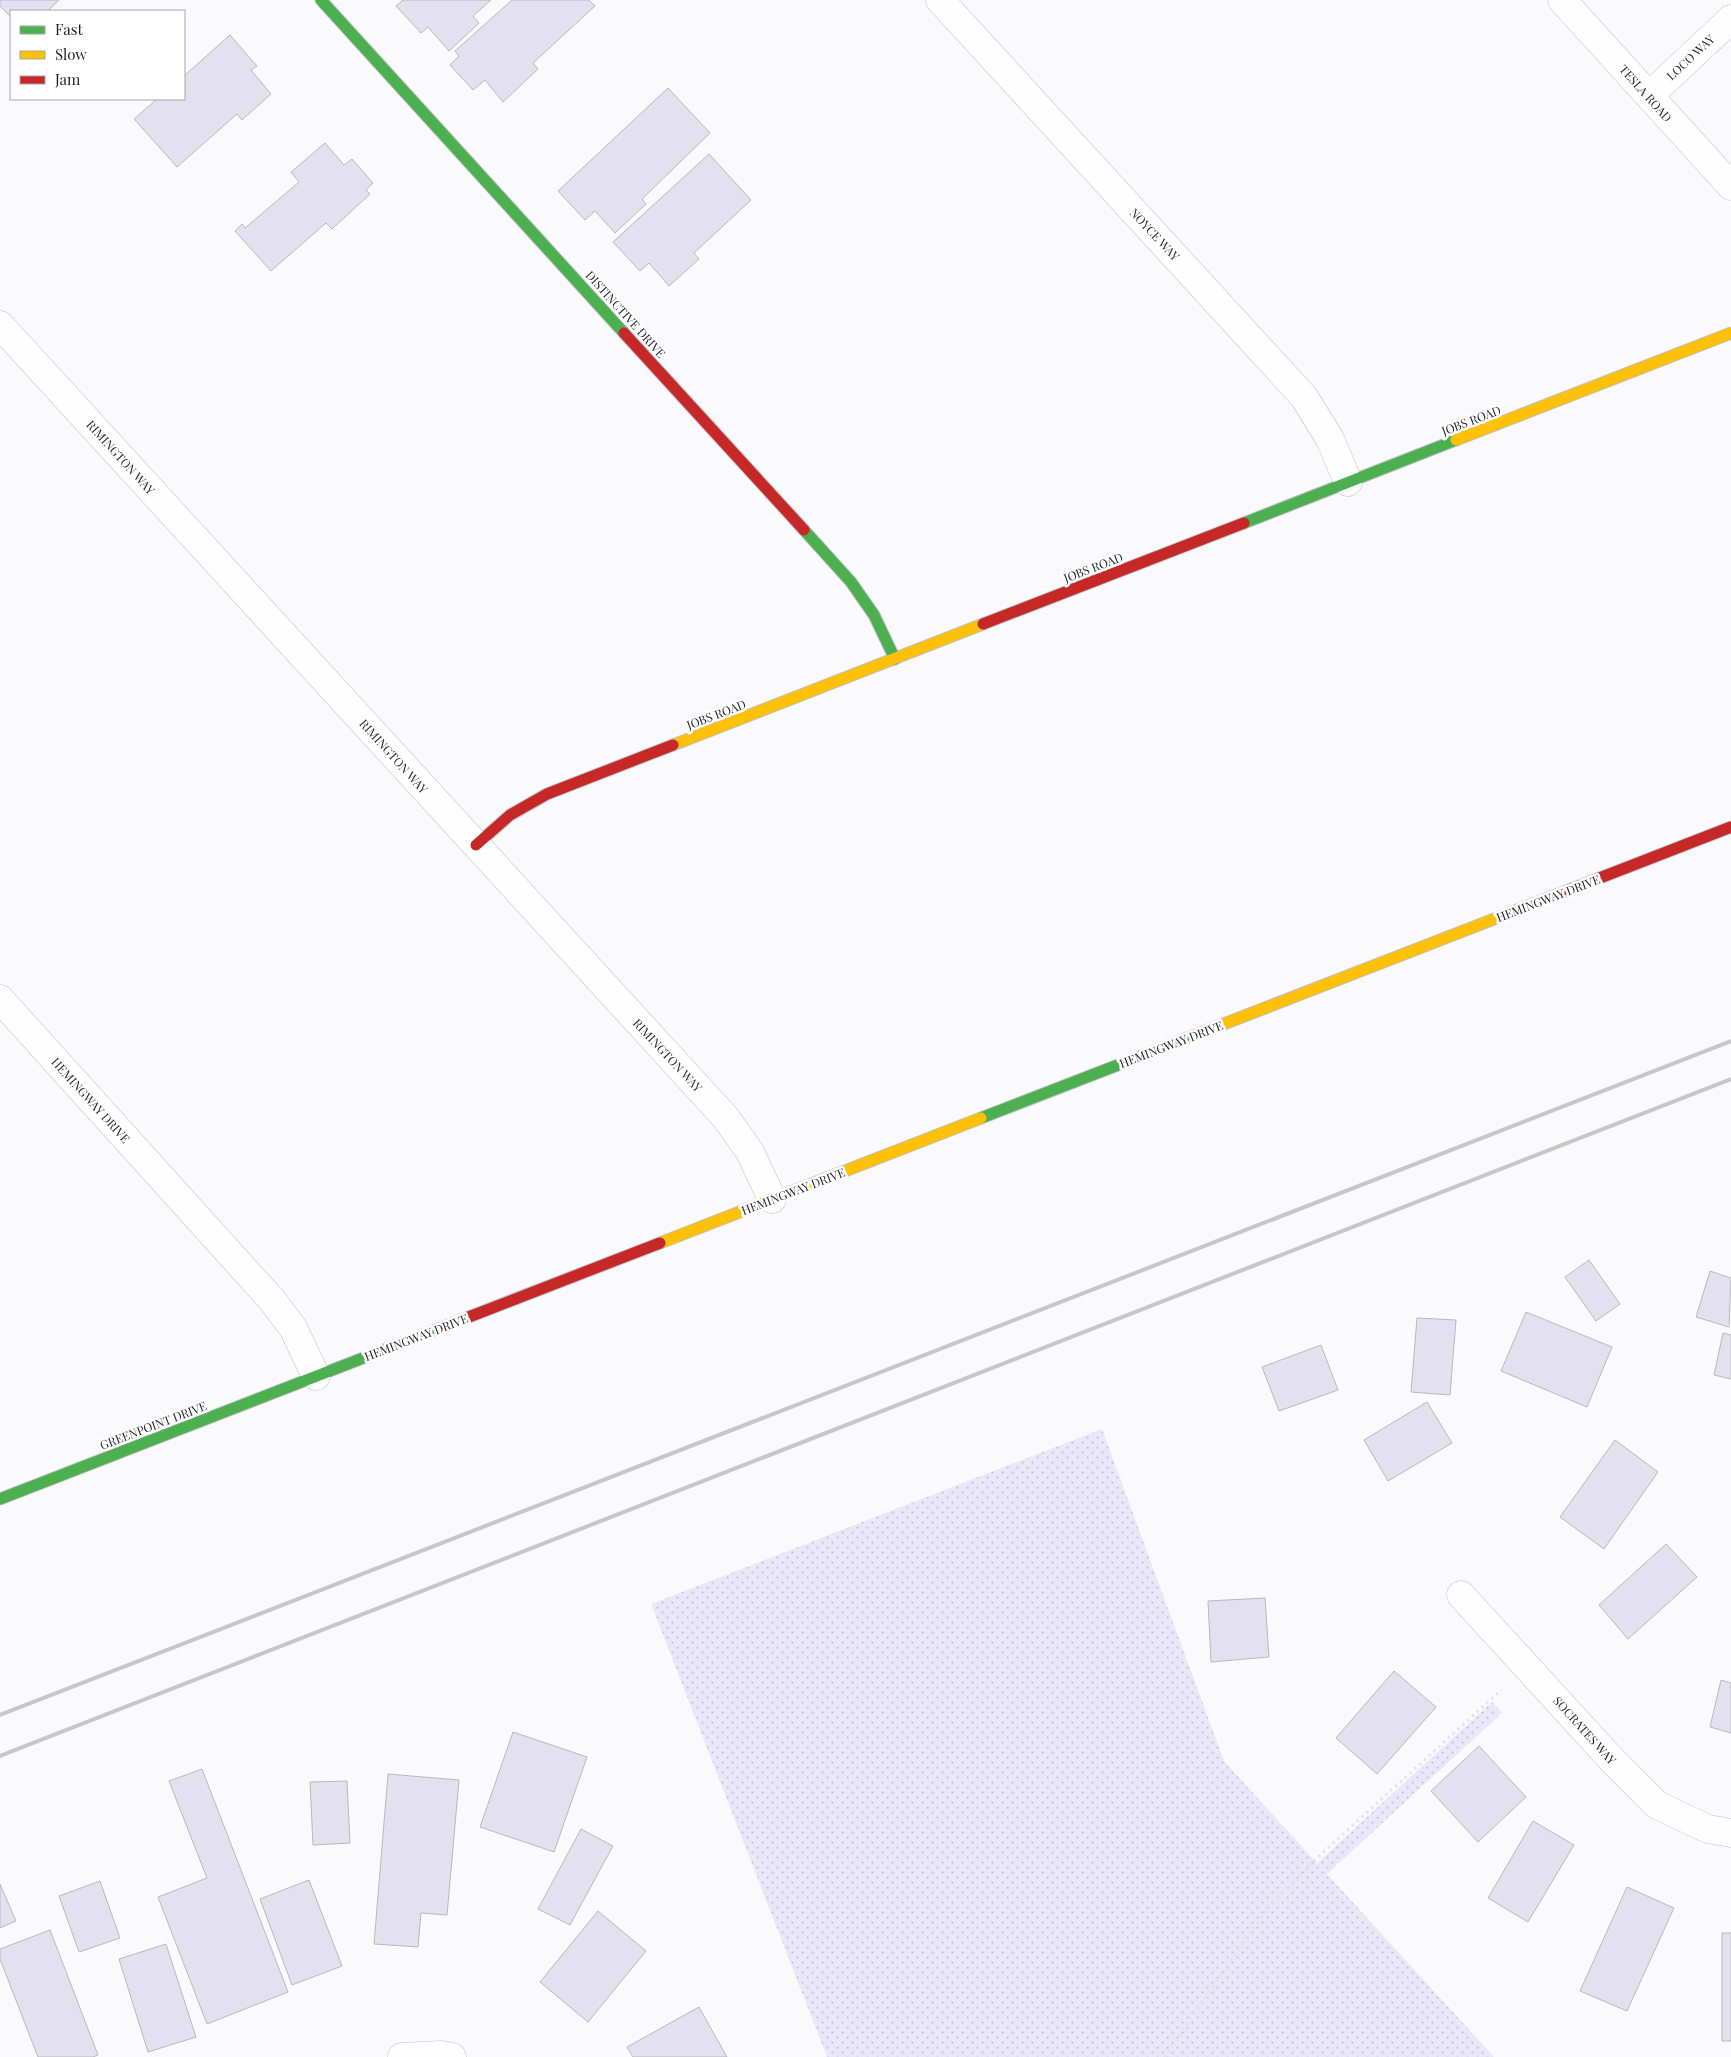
<svg xmlns="http://www.w3.org/2000/svg" width="1731" height="2057" font-family="'Playfair Display',serif">
  <style>
    .grass { fill: url(#grass-dots) }
    .building { fill: #e3e1ef; stroke: #b9b8bd }
    .lines { fill: none; stroke-linecap: round; stroke-linejoin: round }
    .street-casing { stroke: #bfbec2; stroke-width: 29 }
    .fast-casing { stroke: #bfbec2; stroke-width: 13 }
    .slow-casing { stroke: #bfbec2; stroke-width: 13 }
    .jam-casing { stroke: #bfbec2; stroke-width: 13 }
    .path { stroke: #e4e4e4; stroke-width: 3; stroke-dasharray: 2.5 4; stroke-linecap: butt }
    .street { stroke: #fefeff; stroke-width: 28 }
    .fast { stroke: #4caf50; stroke-width: 11 }
    .slow { stroke: #ffc107; stroke-width: 11 }
    .jam { stroke: #c62828; stroke-width: 11 }
    .rail { stroke: #c7c7c7; stroke-width: 4 }
    .labels { text-anchor: middle; dominant-baseline: central; stroke-width: 5; stroke-linejoin: round; paint-order: stroke }
    .street-label { font-size: 12px; fill: #1f1e23; stroke: #fff }
  </style>
  <defs>
    <pattern id="grass-dots" width="8" height="8" patternUnits="userSpaceOnUse" patternTransform="scale(1.25)"><rect width="8" height="8" fill="#eae7fa"/><path d="M2 2h.1M6 6h.1" fill="none" stroke="#c8c6d6" stroke-width="1.8" stroke-linecap="round"/></pattern>
  </defs>
  <rect width="100%" height="100%" fill="#faf9fd"/>
  <!-- grass -->
  <path class="grass" d="M1102,1429l122,332 93,102 175,-161 10,11 -175,161 167,183h-667l-176,-453z"/>
  <!-- building -->
  <path class="building" d="M0,0h59l-11,11h-37v6l-11,-11z
    M403,0h88l-18,16 6,7 -30,28 -21,-24 -7,6 -25,-27z
    M512,0h77l6,6 -62,57 5,6 -35,33 -18,-22 -12,10 -23,-25 9,-9 -4,-5z
    M230,35l27,31 -6,4 20,24 -29,26 -5,-6 -60,53 -43,-48 23,-20h27v-23z
    M668,88l42,45 -68,66 4,5 -31,29 -20,-22 -10,9 -27,-29z
    M325,143l19,22 8,-6 21,24 -7,7 4,4 -38,35 -6,-6 -55,48 -36,-40 7,-7 3,4 54,-46 -8,-10z
    M709,154l42,46 -57,53 5,6 -30,27 -20,-23 -9,8 -27,-29z
    M1589,1260l31,44 -24,17 -31,-44z
    M1710,1271l21,7 -2,49 -33,-10z
    M1526,1312l86,35 -25,60 -86,-36z
    M1417,1318l39,2 -6,75 -39,-3z
    M1723,1333l8,2v44l-17,-4z
    M1321,1345l17,45 -59,21 -17,-44z
    M1427,1402l25,41 -64,38 -24,-41z
    M1615,1440l43,32 -54,77 -44,-32z
    M1666,1544l31,33 -69,62 -29,-34z
    M1265,1598l4,59 -58,5 -3,-61z
    M1394,1671l42,36 -59,67 -41,-36z
    M1721,1680l10,3v50l-21,-6z
    M513,1732l74,25 -33,95 -74,-25z
    M1479,1746l47,51 -48,45 -47,-51z
    M202,1769l86,223 -81,32 -49,-127 49,-19 -38,-97z
    M388,1774l71,6 -12,135 -26,-2 -3,34 -44,-3z
    M347,1781l3,62 -37,2 -3,-63z
    M1533,1821l41,24 -46,77 -40,-24z
    M581,1829l32,17 -43,79 -32,-16z
    M309,1880l33,86 -50,19 -32,-86z
    M100,1881l20,57 -41,14 -20,-56z
    M0,1884l16,37 -16,7z
    M1627,1887l47,21 -47,103 -47,-20z
    M598,1911l48,40 -58,71 -48,-40z
    M50,1930l48,125 -5,2h-55l-38,-98v-10z
    M1722,1933h9v108h-9z
    M166,1944l30,93 -48,15 -29,-93z
    M699,2007l28,50h-94l-6,-10z"/>
  <g class="lines">
    <defs>
      <path id="street" d="M940,0l364,397 26,42 18,43
        M1562,0l169,186
        M1649,96l82,-77
        M0,325l726,793 24,34 22,47
        M0,999l272,301 21,28 23,48
        M1461,1595l152,166 44,44 51,24 23,4
        M402,2057l39,-2 11,2"/>
      <path id="fast" d="M321,0l303,333
        M1244,523l212,-83
        M804,530l47,52 23,33 21,44
        M981,1118l217,-84
        M0,1499l461,-179"/>
      <path id="slow" d="M1456,440l275,-107
        M673,745l310,-121
        M1198,1034l345,-134
        M660,1243l321,-125"/>
      <path id="jam" d="M624,333l180,197
        M983,624l261,-101
        M476,845l34,-30 37,-21 126,-49
        M1543,900l188,-73
        M461,1320l199,-77"/>
    </defs>
    <!-- street casing -->
    <use href="#street" class="street-casing"/>
    <!-- fast casing -->
    <use href="#fast" class="fast-casing"/>
    <!-- slow casing -->
    <use href="#slow" class="slow-casing"/>
    <!-- jam casing -->
    <use href="#jam" class="jam-casing"/>
    <!-- path -->
    <path class="path" d="M1164,2057l100,-144 53,-55 184,-168"/>
    <!-- street -->
    <use href="#street" class="street"/>
    <!-- fast -->
    <use href="#fast" class="fast"/>
    <!-- slow -->
    <use href="#slow" class="slow"/>
    <!-- jam -->
    <use href="#jam" class="jam"/>
    <!-- rail -->
    <path class="rail" d="M0,1715l1731,-674
      M0,1756l1731,-677"/>
  </g>
  <g class="labels">
    <!-- street labels -->
    <g class="street-label">
      <text transform="translate(1690 57) rotate(-43)">LOCO WAY</text>
      <text transform="translate(1646 93) rotate(48)">TESLA ROAD</text>
      <text transform="translate(1155 234) rotate(47)">NOYCE WAY</text>
      <text transform="translate(626 314) rotate(48)">DISTINCTIVE DRIVE</text>
      <text transform="translate(1471 420) rotate(-21)">JOBS ROAD</text>
      <text transform="translate(121 457) rotate(48)">RIMINGTON WAY</text>
      <text transform="translate(1093 567) rotate(-21)">JOBS ROAD</text>
      <text transform="translate(716 714) rotate(-21)">JOBS ROAD</text>
      <text transform="translate(394 756) rotate(48)">RIMINGTON WAY</text>
      <text transform="translate(1548 898) rotate(-21)">HEMINGWAY DRIVE</text>
      <text transform="translate(1171 1044) rotate(-21)">HEMINGWAY DRIVE</text>
      <text transform="translate(668 1055) rotate(47)">RIMINGTON WAY</text>
      <text transform="translate(91 1100) rotate(48)">HEMINGWAY DRIVE</text>
      <text transform="translate(793 1191) rotate(-21)">HEMINGWAY DRIVE</text>
      <text transform="translate(416 1337) rotate(-21)">HEMINGWAY DRIVE</text>
      <text transform="translate(153 1425) rotate(-21)">GREENPOINT DRIVE</text>
      <text transform="translate(1585 1730) rotate(48)">SOCRATES WAY</text>
    </g>
  </g>
  <!-- legend -->
  <rect x="10" y="10" width="175" height="90" fill="#ffffff" stroke="#a5a5a7"/>
  <rect x="20" y="26" width="25" height="8" fill="#4caf50" stroke="#a5a5a7"/>
  <text x="55" y="35" font-size="15" fill="#1f1e23">Fast</text>
  <rect x="20" y="51" width="25" height="8" fill="#ffc107" stroke="#a5a5a7"/>
  <text x="55" y="60" font-size="15" fill="#1f1e23">Slow</text>
  <rect x="20" y="76" width="25" height="8" fill="#c62828" stroke="#a5a5a7"/>
  <text x="55" y="85" font-size="15" fill="#1f1e23">Jam</text>
</svg>
